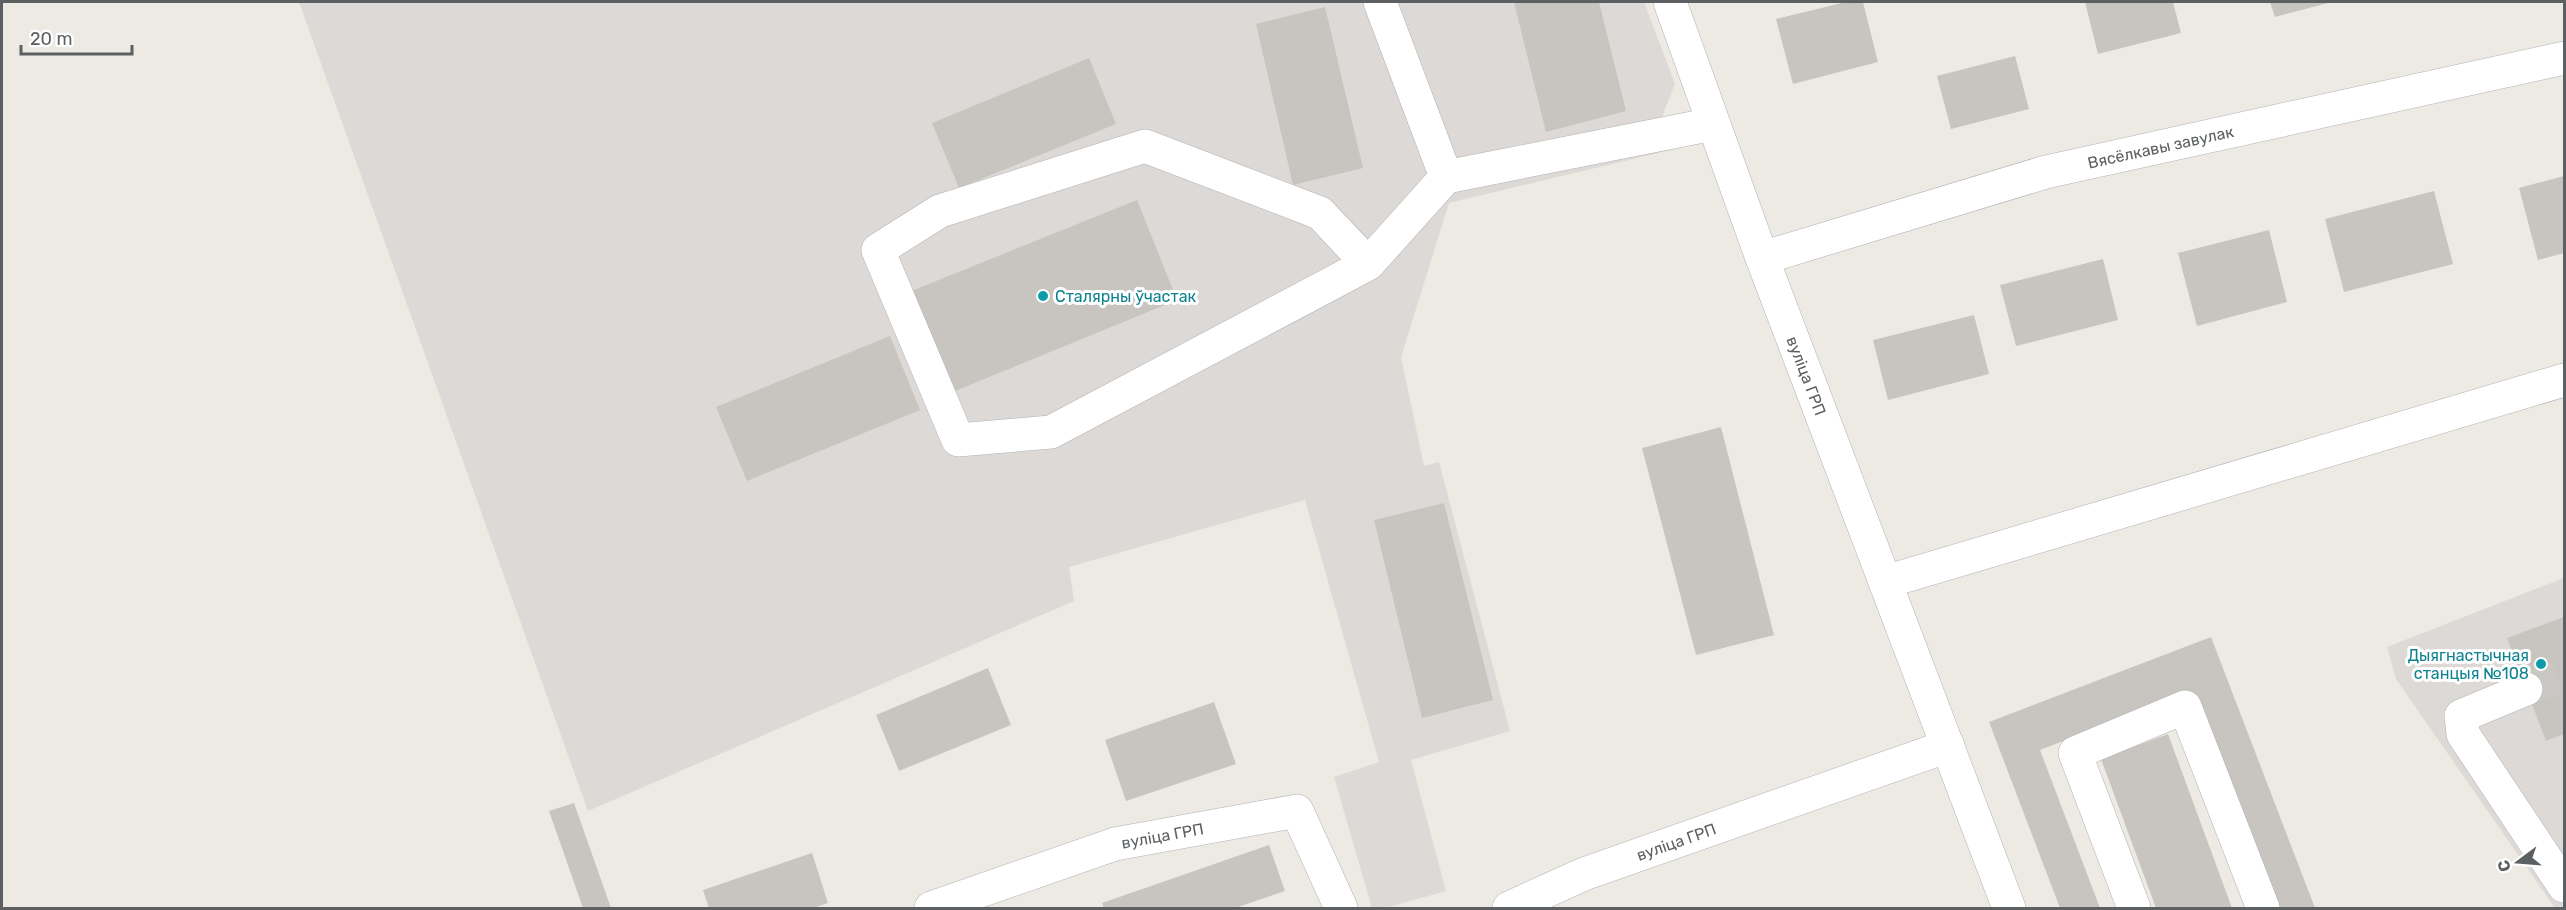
<svg xmlns="http://www.w3.org/2000/svg" width="2566" height="910" font-family="Rubik,sans-serif">
  <style>
    .industrial { fill: #dcd9d6 }
    .building { fill: #c8c5c0 }
    .lines { fill: none; stroke-linecap: round; stroke-linejoin: round }
    .minor-tunnel { stroke: #c9c8c4; stroke-width: 33; stroke-dasharray: 33 16; stroke-linecap: butt }
    .minor-casing { stroke: #afb2b5; stroke-width: 34 }
    .minor { stroke: #fff; stroke-width: 33 }
    .culture-dot { fill: #0f9aa8; stroke: #fff; stroke-width: 2 }
    .labels { text-anchor: middle; dominant-baseline: central; stroke-width: 6; stroke-linejoin: round; paint-order: stroke }
    .street-label { font-size: 16px; fill: #5c6063; stroke: #fff }
    .culture-label { font-size: 16px; fill: #0d838f; stroke: #fff; text-anchor: start }
  </style>
  <rect width="100%" height="100%" fill="#edeae4"/>
  <!-- industrial -->
  <path class="industrial" d="M299,2h1345l31,82 -13,33 13,32 -226,54 -48,154 23,109 15,-4 71,269 -99,29 35,131 -61,17h-13l-38,-131 45,-15 -74,-262 -236,67 5,34 -486,210z
    M2564,578v330h-9l-159,-229 -9,-32z"/>
  <!-- building -->
  <path class="building" d="M1514,2h85l27,109 -80,21z
    M1846,2h17l15,60 -85,22 -17,-65z
    M2085,2h88l8,31 -83,21z
    M2270,2h62l-57,15z
    M1325,7l38,161 -70,17 -37,-161z
    M2015,56l14,53 -78,20 -14,-53z
    M1089,58l27,66 -157,64 -27,-65z
    M2564,176v77l-26,7 -19,-72z
    M2434,191l19,73 -109,28 -19,-73z
    M1137,200l40,100 -227,93 -41,-101z
    M2269,230l18,72 -90,24 -19,-73z
    M2103,259l15,61 -102,26 -16,-61z
    M1974,315l15,59 -101,26 -15,-60z
    M890,336l30,74 -173,71 -31,-74z
    M1721,427l53,208 -78,20 -54,-207z
    M1444,503l49,197 -71,18 -48,-198z
    M2564,617v117l-18,7 -39,-103z
    M2211,637l104,271h-40l-83,-217 -152,59 60,158h-40l-71,-186z
    M988,668l23,57 -112,46 -23,-56z
    M1214,702l22,62 -110,37 -21,-61z
    M2168,734l64,174h-76l-55,-149z
    M574,803l37,105h-28l-34,-97z
    M1269,845l16,46 -50,17h-131l-2,-5z
    M812,853l16,50 -15,5h-104l-6,-18z"/>
  <g class="lines">
    <!-- minor-tunnel -->
    <path class="minor-tunnel" d="M2526,689l38,-15"/>
    <defs>
      <g id="minor">
        <path d="M1380,2l66,175 267,-53"/>
        <path id="s1" d="M1670,2l92,256 247,650"/>
        <path id="s2" d="M1762,258l284,-86 518,-114"/>
        <path d="M1368,264l-48,-51 -175,-67 -205,65 -62,39 80,190 93,-8 317,-168 78,-87"/>
        <path d="M1885,582l679,-202"/>
        <path d="M2526,689l-65,27 2,18 101,152"/>
        <path id="s3" d="M931,908l184,-64 182,-33 44,97"/>
        <path id="s4" d="M1509,908l75,-34 364,-128"/>
        <path d="M2134,908l-59,-155 110,-46 78,201"/>
      </g>
    </defs>
    <!-- minor casing -->
    <use href="#minor" class="minor-casing"/>
    <!-- minor -->
    <use href="#minor" class="minor"/>
  </g>
  <!-- markers -->
  <g class="culture-dot">
    <circle cx="1043" cy="296" r="6"/>
    <circle cx="2541" cy="664" r="6"/>
  </g>
  <g class="labels">
    <!-- street labels -->
    <g class="street-label">
      <text stroke="none"><textPath href="#s2" startOffset="414">Вясёлкавы завулак</textPath></text>
      <text stroke="none"><textPath href="#s1" startOffset="398">вуліца ГРП</textPath></text>
      <text stroke="none"><textPath href="#s3" startOffset="243">вуліца ГРП</textPath></text>
      <text stroke="none"><textPath href="#s4" startOffset="180">вуліца ГРП</textPath></text>
    </g>
    <!-- culture labels -->
    <g class="culture-label">
      <text x="1055" y="296">Сталярны ўчастак</text>
      <text x="2529" y="655" text-anchor="end">Дыягнастычная<tspan x="2529" dy="18">станцыя №108</tspan></text>
    </g>
  </g>
  <!-- border -->
  <rect width="2566" height="910" fill="none" stroke="#5c6063" stroke-width="6"/>
  <!-- north arrow -->
  <g transform="translate(2518 862) rotate(254)" stroke="#ffffff" stroke-width="4.5" paint-order="stroke">
  <path d="M0-4.5L10 22L0 15L-10 22Z" fill="#5c6063"/>
  <text y="-9" font-size="16" font-weight="bold" text-anchor="middle" fill="#5c6063">С</text>
  </g>
  <!-- scale -->
  <path d="M21 45v9h111v-9" fill="none" stroke="#5c6063" stroke-width="3"/>
  <text x="30" y="45" font-size="18" fill="#5c6063" stroke="#ffffff" stroke-width="4.5" paint-order="stroke">20 m</text>
</svg>
